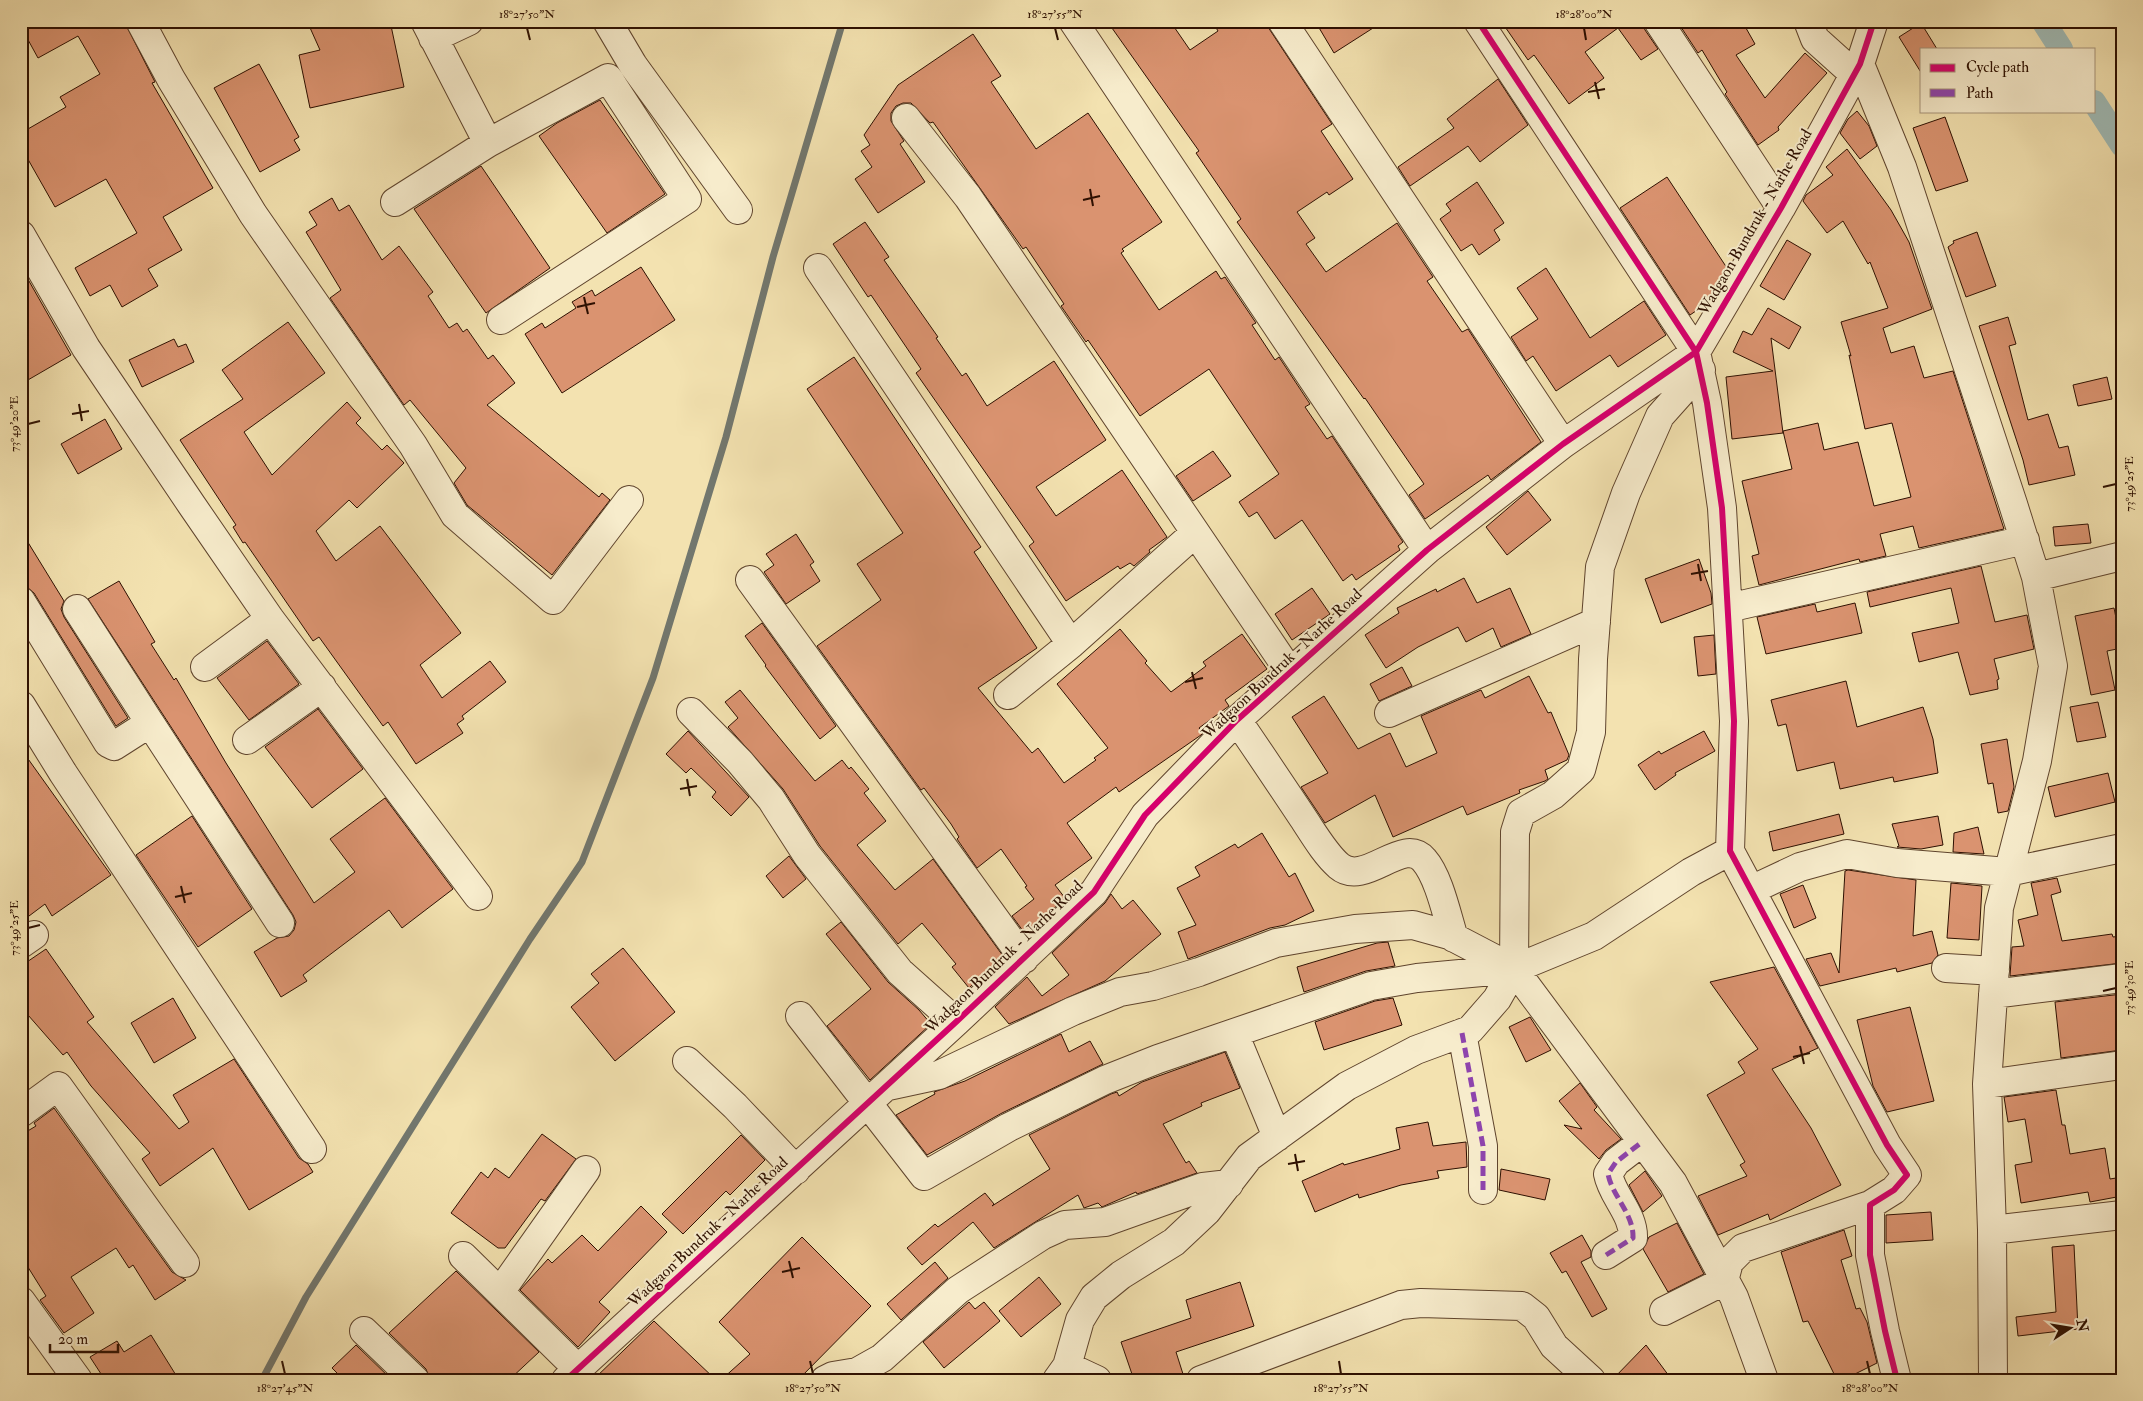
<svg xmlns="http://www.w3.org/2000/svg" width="2143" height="1401" font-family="'IM FELL Double Pica',serif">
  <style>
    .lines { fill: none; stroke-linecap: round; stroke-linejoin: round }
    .stream { stroke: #72776e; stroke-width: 7 }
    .canal { stroke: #a0bbb6; stroke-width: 24 }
    .building { fill: #da9370; stroke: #2e1001 }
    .minor-casing { stroke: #5f442d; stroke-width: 30 }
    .path { stroke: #2e1001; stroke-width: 3; stroke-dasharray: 1 2.5; stroke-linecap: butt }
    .minor { stroke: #f7eccc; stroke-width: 28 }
    .quiet { stroke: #8e44ad; stroke-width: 5; stroke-dasharray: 10 5; stroke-linecap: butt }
    .cycleway-casing { stroke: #f7eccc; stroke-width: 9 }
    .cycleway { stroke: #d6006c; stroke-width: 6 }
    .ticks { fill: none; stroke: #2e1001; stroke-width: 2 }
    .labels { text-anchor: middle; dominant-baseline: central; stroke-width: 4; stroke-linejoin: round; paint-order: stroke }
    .street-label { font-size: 16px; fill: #2e1001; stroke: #f7eccc }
    .neatline { fill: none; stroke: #2e1001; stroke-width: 2 }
    .ticks-label { font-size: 12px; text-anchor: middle; fill: #2e1001 }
  </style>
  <rect width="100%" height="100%" fill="#f3e2b0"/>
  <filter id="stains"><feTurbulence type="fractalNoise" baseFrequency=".004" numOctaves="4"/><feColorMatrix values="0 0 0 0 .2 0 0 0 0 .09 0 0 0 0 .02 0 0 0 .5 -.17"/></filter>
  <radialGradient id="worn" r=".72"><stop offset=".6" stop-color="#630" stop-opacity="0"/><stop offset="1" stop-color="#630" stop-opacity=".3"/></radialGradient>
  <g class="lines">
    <!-- stream -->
    <path class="stream" d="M262,1380l44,-83 224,-358 52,-77 71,-184 73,-241 47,-180 70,-236"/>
    <!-- canal -->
    <path class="canal" d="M2043,21l18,28
      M2094,102l28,43"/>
  </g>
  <!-- building -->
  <path class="building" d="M21,21h103l31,61 -3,1 61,105 -50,29 19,33 -34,19 10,17 -36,21 -12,-22 -20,11 -15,-28 62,-35 -31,-54 -51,28 -34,-60v-14l45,-26 -6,-10 40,-23 -22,-38 -40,22 -17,-31z
    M307,21h83l14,66 -94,21 -11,-53 21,-5z
    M1107,21h63l20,29 28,-19 -6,-10h52l68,103 -11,7 32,48 -24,16 -2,-3 -30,20 18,26 -9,6 20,28 71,-49 36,54 -6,4 35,51 6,-3 73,113 -50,38 -3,-5 -63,44 -16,-24 15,-11 -59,-86 -1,1 -127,-177 4,-3 -45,-66 3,-2z
    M1315,21h69l-50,32z
    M1501,21h141l3,9 13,19 -17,11 -23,-32 -33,24 19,26 -35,26 -35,-49 -6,5z
    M1677,21h65l13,23 -19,11 29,43 40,-45 22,20 -49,54 1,3 -21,15 -33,-51 2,-2 -25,-42 -4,3z
    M1921,23l16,26h-15v25l-23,-37z
    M973,34l28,42 -10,6 45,67 52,-36 74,109 -40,27 2,2 -3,2 38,57 57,-39 5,8 4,-2 31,46 -4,2 23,35 4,-3 31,47 -5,3 22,32 5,-3 71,106 -5,4 2,4 -44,30 -4,-6 -9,7 -41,-61 -27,19 -18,-27 -8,5 -10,-15 40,-28 -70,-105 -69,47 -52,-76 -2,2 -25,-36 3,-2 -38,-57 -3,2 -90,-127 -3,1 -19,-20h-8l-7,3 -5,7v8l13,20 -4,3 25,38 -47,31 -23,-34 17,-12 -11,-16 9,-6 -6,-10 34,-50z
    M259,64l40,73 -5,3 6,10 -40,22 -46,-84z
    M1498,79l30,46 -48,37 -12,-16 -58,40 -12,-19 56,-39 -7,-9z
    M600,100l65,94 -58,39 -68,-97 18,-13z
    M1857,111l12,15 8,20 -17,13 -20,-26 8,-14z
    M1945,117l23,64 -32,10 -23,-63z
    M1847,149l44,61 18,32 23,67 -49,19 8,25 23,-7 10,32 29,-7 51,158 -85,19 -6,-22 -33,8 6,22 -26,6 -1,-3 -100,26 -7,-29 7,-2 -17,-73 50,-12 -9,-38 35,-8 6,27 34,-8 16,64 37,-9 -19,-74 -27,6 -16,-74 2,1 -10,-34 47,-14 -18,-46 -2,2 -25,-43 -16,12 -24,-32 3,-6 27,-20 -7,-8z
    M481,166l69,102 -64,45 -72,-104z
    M1667,177l60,91 -9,15 -6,5 2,3 -8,13 -16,11 -70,-107z
    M1477,182l27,41 -10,7 6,10 -21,15 -7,-11 -11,7 -21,-32 11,-8 -5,-7z
    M332,198l7,13 10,-6 33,55 17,-14 34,46 -5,4 21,32 8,-5 6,9 4,-3 21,30 5,-4 22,28 -28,22 112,92 3,-4 8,7 -58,75 -85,-70 -13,-22 12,-15 -56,-68 -6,5 -74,-107 11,-8 -35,-58 11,-7 -8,-13z
    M865,222l24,35 -5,3 54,77 -2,1 26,38 4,-3 21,33 67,-45 52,79 -70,47 20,29 66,-46 45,67 -18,13 1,2 -16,14 -4,-3 -10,6 -2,-3 -52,35 -37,-55 5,-4 -118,-169 5,-4 -50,-74 -3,2 -35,-53z
    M1977,232l19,54 -30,11 -18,-50 6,-4 -1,-2z
    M1787,240l24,14 -27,46 -24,-14z
    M21,267l50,88 -50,29z
    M641,267l34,53 -113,73 -37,-59 17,-11 3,5 31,-20 -4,-6 20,-12 3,6z
    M1546,268l44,70 54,-37 22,34 -48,32 -8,-12 -54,36 -23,-35 -7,5 -15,-24 27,-18 -21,-31z
    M1768,308l33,19 -12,22 -18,-11 12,95 -51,6 -6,-62 47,-6 -40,-19 10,-21 9,4z
    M2008,317l8,27 -7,2 19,74 20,-6 11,34 9,-2 7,29 -46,10 -6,-25 -44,-134z
    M288,322l37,51 -81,59 28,43 75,-73 14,16 -5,5 26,27 5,-5 17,18 -47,45 -8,-8 -33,31 20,30 44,-35 81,107 -41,32 22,33 48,-37 16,21 -44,34 2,3 -7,5 6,9 -47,31 -28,-42 -5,4 -64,-89 -6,4 -68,-99 -2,1 -10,-16 3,-2 -56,-85 63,-41 -21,-29z
    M174,339l4,8 8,-3 8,18 -52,25 -13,-27z
    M854,357l127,190 -7,5 63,96 -59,40 54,65 6,-5 26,35 32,-23 -2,-2 14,-10 -51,-64 63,-55 27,32 -2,2 26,29 35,-26 -3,-4 39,-28 25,35 -42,31 4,6 -30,22 4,5 -2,2 -82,57 -3,-5 -49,36 25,35 -37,27 10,13 -39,37 -14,-19 22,-17 -9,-12 2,-1 -26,-37 -24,19 -20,-29 2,-2 -8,-13 -27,-36 -3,2 -104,-144 64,-46 -24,-36 46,-31 -96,-144z
    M2107,377l5,22 -34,7 -5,-21z
    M105,419l17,30 -44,25 -17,-30z
    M1213,451l18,25 -38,25 -17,-25z
    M1528,491l23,29 -44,35 -21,-28z
    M2088,524l3,19 -36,3 -2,-19z
    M21,531l43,70 -3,8 3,8 64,101 -12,8 -82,-133 -13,-11z
    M796,534l18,28 -4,3 10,16 -34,23 -22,-32 10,-7 -8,-11z
    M1699,559l12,34 1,11 -51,19 -16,-44z
    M1981,566l14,56 32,-7 7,34 -40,10 5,20 -2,1 1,9 -28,6 -12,-43 -39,10 -7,-29 47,-10 -8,-35 -81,19 -3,-15z
    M1464,578l13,25 33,-15 21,46 -30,13 -8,-19 -27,14 -8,-15 -40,20 -32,21 -21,-33 34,-22 -2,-5 39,-19 1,3z
    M119,581l36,61 -4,2 23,36 2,-2 50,85 88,140 41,-31 -25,-33 55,-41 68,91 -51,39 -13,-18 -86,65 4,6 -26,16 -27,-45 23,-14 12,-2 5,-6 2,-8 -3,-7 -205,-316z
    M1312,588l18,26 -38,26 -17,-26z
    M1855,603l7,30 -96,21 -9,-37 58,-13 2,8z
    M2114,608l8,40 -15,3 8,39 -24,5 -16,-79z
    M762,623l74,103 -16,13 -55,-73 1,-1 -21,-29z
    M1714,635l2,39 -18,2 -4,-39z
    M267,641l32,43 -50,36 -32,-42z
    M1402,667l10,19 -33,15 -9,-17z
    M1529,676l19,37 3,-1 18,43 -2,5 -22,10 3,9 -3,2 -26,9 1,3 -53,22 -4,-9 -70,31 -18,-42 -50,28 -24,-36 27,-14 -36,-56 32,-21 34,53 32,-16 16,34 31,-14 -16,-37 60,-26 4,8z
    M1846,681l11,46 66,-20 10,32 5,34 -44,9 -1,-5 -53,12 -6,-27 -37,9 -11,-47 -8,2 -7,-26z
    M740,690l75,91 27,-21 7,9 2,-2 18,22 -5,4 22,28 -29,24 38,45 38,-31 70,97 -34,32 -17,-21 4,-3 -34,-41 -24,21 -78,-98 -37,-57 -55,-62 10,-9 -13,-16z
    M2098,702l8,35 -29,5 -7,-35z
    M318,709l45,60 -51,39 -47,-61z
    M688,731l61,66 -18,19 -19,-19 4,-5 -25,-24 -5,5 -20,-19z
    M1704,731l11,20 -40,22 1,2 -21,15 -17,-25 21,-14 2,3z
    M2007,739l7,48 -6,24 -10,2 -5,-30 -5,1 -7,-40z
    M21,749l90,126 -59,41 -7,-12 -24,18z
    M2108,773l7,29 -60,15 -7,-30z
    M1839,814l5,20 -71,17 -4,-19z
    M192,816l60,93 -54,38 -62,-92z
    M1938,816l5,29 -22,4 -24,-2 2,-1 -7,-22z
    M1978,827l6,27 -31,-2 1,-19z
    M1262,833l27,44 6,-4 19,38 -29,14 -15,3 -82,31 -10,-27 18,-7 -19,-37 23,-12 -5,-9 40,-23 3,4z
    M789,856l17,23 -23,19 -17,-22z
    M1848,870l68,10 -3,56 19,-5 6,24 -6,8 -35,9 -1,-4 -76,18 -14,-27 25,-6 8,20 6,-102z
    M2057,878l4,14 -10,3 11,46 50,-7 1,3 9,-1v27l-112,13 2,-29 12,-1 -6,-26 20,-5 -7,-32z
    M1951,883l31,3 -3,54 -32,-2z
    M1803,885l13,33 -22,10 -14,-34z
    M1111,894l11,15 11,-9 28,34 -56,47 -96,43 -14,-17 32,-30 15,19 27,-21 -17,-22 53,-50z
    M841,922l47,60 31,28 12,14 -61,56 -43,-54 44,-37 -45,-55z
    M1388,942l7,24 -29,5 -62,21 -7,-25 80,-24z
    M623,948l52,64 -60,49 -44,-54 28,-24 -8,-9z
    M46,949l48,68 -7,5 92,107 10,-7 -16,-27 61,-36 65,99 9,6 5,8 -64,38 -36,-62 -53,38 -18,-27 8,-6 -59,-67 -24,-34 -4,3 -42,-48v-41z
    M1774,967l44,81 -46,21 39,59 30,57 -71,35 -2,-6 -50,21 -20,-39 49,-20 -7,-11 5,-3 -38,-67 38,-22 -7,-11 20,-13 -48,-67z
    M2122,994v56l-61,8 -6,-56z
    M173,998l23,40 -42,25 -23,-40z
    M1393,998l9,27 -78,25 -9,-28 60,-21z
    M1910,1007l24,94 -47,11 -14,-26 -16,-66z
    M1530,1017l21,33 -25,12 -17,-35z
    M1061,1034l8,18 21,-11 13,23 -101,49 -75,42 -31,-40 39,-21 -1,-2 31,-11z
    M1225,1052l15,36 -39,15 1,3 -39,18 23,39 3,-2 8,12 -60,21 -1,-2 -34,15 -4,-4 -14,5 -6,-13 -84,53 -21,-26 -51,43 -15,-17 28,-24 3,3 47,-34 9,11 -2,2 58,-37 -21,-34 82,-41 6,-2 2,4 23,-14z
    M1580,1083l17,24 -3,3 27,29 -15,11 -7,9 -35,-34 18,4 -23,-28z
    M2056,1090l6,35h3l5,29 35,-6 5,31 12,-2v19l-32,6 -2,-10 -67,11 -6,-38 17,-3 -7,-43 -17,3 -4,-25z
    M54,1108l118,164 14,8 -31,20 -22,-35 -4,3 -13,-20 -45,29 23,36 -30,20 -24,-33 6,-4 -25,-40v-121l15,-9 -2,-3z
    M1428,1122l5,24 33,-4 1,25 -30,4 2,7 -38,7 -42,13 -1,-4 -43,18 -13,-31 41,-18 1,2 56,-16 -4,-21z
    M542,1134l34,25 -31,42 -4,-2 -36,49h-7l-47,-35 30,-41 7,6 7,-10 14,10z
    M741,1135l24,25 -35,35 -4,-4 -43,43 -21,-20z
    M1501,1169l49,10 -5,21 -46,-10z
    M1645,1171l17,25 -19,16 -14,-27z
    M641,1206l26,26 -68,70 11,10 -32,35 -58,-57 28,-31 4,4 30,-28 16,16z
    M1931,1212l2,28 -47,3v-28z
    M1677,1223l27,51 -36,18 -25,-43 6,-12z
    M1844,1230l8,26 -11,4 15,49 4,-1 7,14 10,41 -34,17h-6l-29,-59 -5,1 -22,-70z
    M1582,1235l9,16v6l-10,5 26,47 -15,8 -26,-46 -4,2 -12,-20z
    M802,1237l69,69 -73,74h-77l29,-26 -31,-32z
    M2074,1245l4,84 -60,7 -2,-19 40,-5 -4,-65z
    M935,1262l13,16 -47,42 -14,-16z
    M456,1271l83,81 -30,28h-79l-4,-11 -37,-36z
    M1039,1277l22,27 -40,33 -22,-26z
    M1240,1282l14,44 -78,26 7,22 -17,6h-32l-13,-38 70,-24 -5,-18z
    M969,1302l6,7 9,-7 16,19 -56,47 -21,-26z
    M654,1321l62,59h-123z
    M151,1335l28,45h-74l-15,-23 27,-16 7,11z
    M356,1345l36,35h-48l-12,-12z
    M1646,1345l26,35h-60z"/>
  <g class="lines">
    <defs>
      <path id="minor" d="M140,21l31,58 82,135 160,231 42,70 98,85 76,-100
        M425,21l63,122
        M607,21l26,44 105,145
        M1073,21l354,529
        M1282,21l281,423
        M1478,21l218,331 11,51 15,105 12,213 -4,130 157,294 20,30 -13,15 -24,15v50l15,76 12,49
        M1658,21l123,187
        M1808,21l7,18 40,36
        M433,38l36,-17
        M1860,64l42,103 111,337 23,73 17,89 -16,95 -38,147 -12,176 5,146 1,150
        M906,118l62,79 322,475
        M395,202l93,-59 120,-65 79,121 -186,121
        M21,235l65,113 105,156 79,115 208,277
        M818,268l253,376
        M2036,577l86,-21
        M750,580l274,379
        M21,601l87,142 6,3 36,-23 130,200
        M1728,608l297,-68
        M77,609l73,114
        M205,667l65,-48
        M1008,695l63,-51 124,-111
        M21,705l42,68 249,376
        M691,712l49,50 31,37 36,56 93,117 56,50
        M1389,713l207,-91
        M1237,720c22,32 44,65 66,98 10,15 22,36 36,48 26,22 64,-31 85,-6 15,17 23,56 30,78
        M247,740l75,-53
        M1751,890l49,-23 47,-13 50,9 111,9 114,-24
        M21,944l13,-9
        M1946,968l49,3
        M1993,994l129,-16
        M800,1016l124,160 85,-49 96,-47 53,-21 213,-73 46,-8 97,-9 80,-33 97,-64 39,-21
        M1234,1033l43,104
        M1462,1033l21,113v44
        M687,1061l48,45 61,64
        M1987,1084l135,-19
        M888,1086l51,-11 134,-64 47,-19 33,-6 46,-14 77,-29 79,-14 58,-4 36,10 65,34 159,214 61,114 30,83
        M21,1113l37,-27 127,177
        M1992,1230l130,-15
        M1606,1255l27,-17c1,-24 -21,-42 -25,-64l8,-12 26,-20
        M463,1256l115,113
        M500,1292l86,-122
        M21,1301l57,79
        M1664,1311l60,-30 5,-19 14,-14 127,-43
        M364,1331l51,49
        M1067,1366l30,14
        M566,1380l390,-358 138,-130 51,-77 92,-95 190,-170 136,-106 133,-92 85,-144 79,-144 14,-43
        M825,1380l8,-4 24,-4 25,-14 76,-68 85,-55 22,-10 40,-3 98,-35 26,-3
        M1057,1380l10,-14 13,-46 14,-23 27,-22 53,-33 33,-31 42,-54 98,-71 69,-36 54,-20 27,-31 17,-30 1,-137 6,-19 32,-18 28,-25 10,-38 2,-73 7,-92 26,-74 34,-77 41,-46
        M1201,1380l200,-75 20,-2 101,3 14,11 18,29 37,34"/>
    </defs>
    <!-- minor casing -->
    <use href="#minor" class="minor-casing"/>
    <!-- path -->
    <path class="path" d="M2118,21l4,6"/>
    <!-- minor -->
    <use href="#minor" class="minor"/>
    <!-- quiet -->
    <path class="quiet" d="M1462,1033l21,113v44
      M1606,1255l27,-17c1,-24 -21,-42 -25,-64l8,-12 26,-20"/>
    <defs>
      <path id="cycleway" d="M1478,21l218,331 11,51 15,105 12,213 -4,130 157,294 20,30 -13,15 -24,15v50l15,76 12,49
        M566,1380l390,-358 138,-130 51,-77 92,-95 190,-170 136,-106 133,-92 85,-144 79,-144 14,-43"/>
    </defs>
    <!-- cycleway casing -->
    <use href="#cycleway" class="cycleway-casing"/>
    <!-- cycleway -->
    <use href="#cycleway" class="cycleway"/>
  </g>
  <!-- ticks -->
  <path class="ticks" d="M527,28l3,12M1055,28l3,12M1584,28l2,12M1595,82l4,17M1588,92l17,-3M1090,189l3,17M1083,200l17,-4M584,297l4,17M577,307l18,-4M79,404l3,17M72,414l17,-3M28,424l12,-3M2103,487l13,-3M1698,564l3,17M1691,574l17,-3M1192,672l4,17M1185,682l18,-4M687,779l3,17M680,789l17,-3M181,886l4,17M175,897l17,-4M28,928l12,-3M2103,991l13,-3M1800,1046l4,18M1793,1057l17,-4M1295,1154l3,17M1288,1164l17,-3M789,1261l4,17M782,1272l18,-4M282,1361l3,13M810,1361l3,13M1339,1361l2,13M1867,1361l3,13"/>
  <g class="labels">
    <!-- street labels -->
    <g class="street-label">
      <text transform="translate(1755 222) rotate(-60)">Wadgaon Bundruk - Narhe Road</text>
      <text transform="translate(1282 664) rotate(-43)">Wadgaon Bundruk - Narhe Road</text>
      <text transform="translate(1004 957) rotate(-44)">Wadgaon Bundruk - Narhe Road</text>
      <text transform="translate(708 1232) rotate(-43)">Wadgaon Bundruk - Narhe Road</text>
    </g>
  </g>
  <!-- margin -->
  <rect width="2143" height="1401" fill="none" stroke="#f3e2b0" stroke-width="55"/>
  <!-- legend -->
  <rect x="1920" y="48" width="175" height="65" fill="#f7eccc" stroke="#a7947b"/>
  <rect x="1930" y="64" width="25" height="8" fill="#d6006c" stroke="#a7947b"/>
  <text x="1966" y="72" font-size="15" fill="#2e1001">Cycle path</text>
  <rect x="1930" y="89" width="25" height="8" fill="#8e44ad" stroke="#a7947b"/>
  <text x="1966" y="98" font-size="15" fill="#2e1001">Path</text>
  <!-- north arrow -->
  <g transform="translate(2070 1328) rotate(78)" stroke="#f7eccc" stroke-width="4" paint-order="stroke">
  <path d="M0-4L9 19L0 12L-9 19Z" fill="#2e1001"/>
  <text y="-8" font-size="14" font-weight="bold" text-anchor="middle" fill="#2e1001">N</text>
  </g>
  <!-- scale -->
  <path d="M50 1344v8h68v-8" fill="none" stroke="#2e1001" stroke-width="2.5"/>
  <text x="58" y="1344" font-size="15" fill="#2e1001" stroke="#f7eccc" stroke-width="4" paint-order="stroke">20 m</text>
  <rect x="28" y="28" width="2088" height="1346" class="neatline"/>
  <g class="ticks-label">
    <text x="527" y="18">18°27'50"N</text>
    <text x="1055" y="18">18°27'55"N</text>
    <text x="1584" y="18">18°28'00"N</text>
    <text transform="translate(14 424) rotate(-90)" y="4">73°49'20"E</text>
    <text transform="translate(2129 484) rotate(-90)" y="4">73°49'25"E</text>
    <text transform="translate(14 928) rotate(-90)" y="4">73°49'25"E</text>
    <text transform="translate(2129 988) rotate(-90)" y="4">73°49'30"E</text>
    <text x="285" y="1392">18°27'45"N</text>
    <text x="813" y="1392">18°27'50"N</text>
    <text x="1341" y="1392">18°27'55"N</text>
    <text x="1870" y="1392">18°28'00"N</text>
  </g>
  <rect width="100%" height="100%" filter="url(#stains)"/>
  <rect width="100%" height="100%" fill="url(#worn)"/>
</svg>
